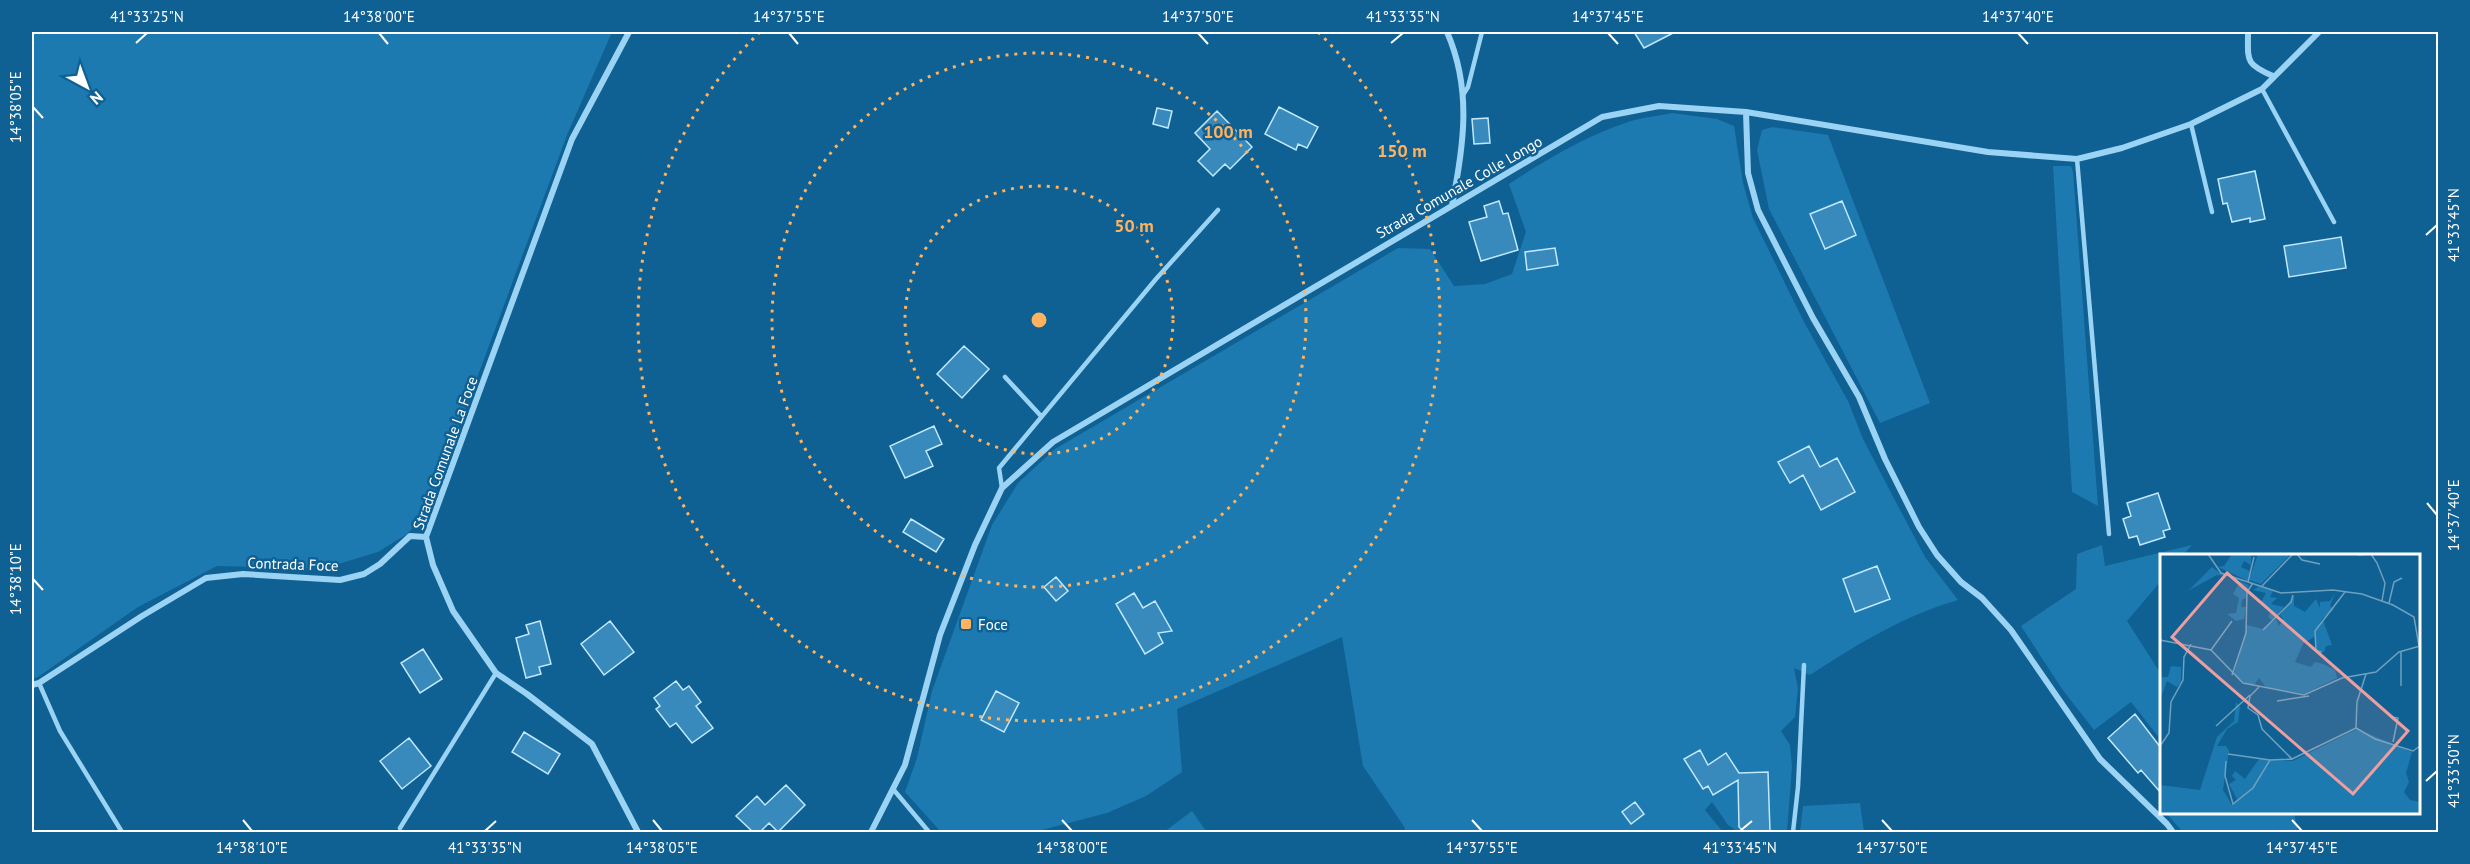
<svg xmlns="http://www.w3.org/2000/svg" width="2470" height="864" font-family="'PT Sans',sans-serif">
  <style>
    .green { fill: #1d7ab0 }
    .building { fill: #378abb; stroke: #c2e8fe; stroke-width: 1.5 }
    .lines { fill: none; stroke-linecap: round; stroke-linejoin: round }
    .service { stroke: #9bd3f4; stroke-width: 4.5 }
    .minor { stroke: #9bd3f4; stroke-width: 6 }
    .ticks { fill: none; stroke: #fff; stroke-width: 2 }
    .ring { fill: none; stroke: #ffb35e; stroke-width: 3; stroke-dasharray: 3 6 }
    .poi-dot { fill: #ffb35e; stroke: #0f6093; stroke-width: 2 }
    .labels { text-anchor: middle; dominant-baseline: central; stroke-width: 5; stroke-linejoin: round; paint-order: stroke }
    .street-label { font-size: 15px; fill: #fff; stroke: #0f6093 }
    .poi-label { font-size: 15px; fill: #fff; stroke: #0f6093; text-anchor: start }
    .inset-road { fill: none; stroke: #6fa0be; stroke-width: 1.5 }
    .view { fill: #ed9e9e; fill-opacity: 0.15; stroke: #ed9e9e; stroke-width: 3 }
    .inset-edge { fill: none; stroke: #fff; stroke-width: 3 }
    .centre { fill: #ffb35e; stroke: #0f6093; stroke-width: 3 }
    .ring-label { font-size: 18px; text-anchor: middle; font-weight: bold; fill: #ffb35e; stroke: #0f6093; stroke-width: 5; stroke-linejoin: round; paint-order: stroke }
    .neatline { fill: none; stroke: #fff; stroke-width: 2 }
    .ticks-label { font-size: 15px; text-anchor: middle; fill: #fff }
  </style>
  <rect width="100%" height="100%" fill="#0f6093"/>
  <!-- green -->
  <path class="green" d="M32,32h580l-45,103 -140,378 -20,21 -29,18 -56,17 -105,-3 -79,41 -100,70 -6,2z
    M1672,113l45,6 17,7 9,57 10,35 51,104 44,79 15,38 35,67 27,51 33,43c-55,16 -100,44 -148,75l-16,-7 4,21 -3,28 -14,14 9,14 2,22 -5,65h-49l-10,-7 -16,-23 -7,8 18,22h-319l1,-4 -42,-62 -21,-129 -165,72 5,63 -36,24 -39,17 -73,19h-93l-36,-40 12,-34 15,-67 60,-166 26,-42 37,-34 343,-201 32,1 24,37 31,-2 27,-10 14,-42 -17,-48c38,-25 78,-49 122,-63 13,-4 28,-5 41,-8z
    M1772,127l56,8 102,268 -50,20 -111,-214 -12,-59 5,-20z
    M2053,166h18l2,6 25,334 -26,-14z
    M2102,545l3,21 87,-21 -9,10h-22v26l-34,40 34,53v66l-30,-38 -37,28 -32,-41 -41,-63 55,-37 1,-35z
    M1860,803l4,29h-64l3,-26z
    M1192,811l14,20 -42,1z
    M2165,812h129l4,20h-115z"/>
  <!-- building -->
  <path class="building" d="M1634,32h41l-31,16z
    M1279,107l39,20 -11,21 -9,-4 -2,6 -31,-16z
    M1157,108l15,3 -4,17 -15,-4z
    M1217,111l35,36 -22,22 -5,-5 -12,12 -15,-15 12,-12 -15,-16z
    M1488,118l2,25 -16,1 -2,-25z
    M2255,171l10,48 -15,3v-4l-18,4 -5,-19 -4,1 -5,-25z
    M1499,201l4,13 5,-1 10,37 -37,11 -12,-39 18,-5 -3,-11z
    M1842,201l14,34 -31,14 -15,-35z
    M2341,237l5,31 -57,9 -5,-31z
    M1555,248l3,17 -31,5 -2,-18z
    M964,346l25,23 -27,29 -25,-24z
    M934,426l8,18 -16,7 7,15 -28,12 -15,-32z
    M1809,446l11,21 17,-9 18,34 -34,18 -18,-35 -13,8 -12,-21z
    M2158,493l12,36 -7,2 2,6 -25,8 -3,-9 -8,2 -6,-19 8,-3 -4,-13z
    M911,519l33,20 -8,13 -33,-20z
    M1877,566l13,33 -35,13 -12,-33z
    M1056,577l12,14 -12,10 -12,-14z
    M1134,593l9,15 12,-7 17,30 -14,2 5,10 -18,11 -29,-50z
    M540,621l11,43 -12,3 2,7 -15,4 -10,-40 13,-4 -3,-9z
    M610,621l24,31 -30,23 -23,-31z
    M423,649l19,30 -22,14 -19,-30z
    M676,681l7,9 6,-4 12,16 -5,4 17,22 -21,15 -16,-20 -6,4 -14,-18 4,-3 -6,-8z
    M996,691l23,12 -15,29 -23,-12z
    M2135,714l26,34v45l-20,-23 -3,3 -30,-35z
    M524,732l36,22 -12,20 -36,-22z
    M409,738l22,28 -29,23 -22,-28z
    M1700,750l8,15 18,-12 13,20 29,-1 2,60h-25l-6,-5 -1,-47 -25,15 -5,-9 -5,3 -19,-30z
    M786,785l19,20 -27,27 -9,-9 -9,9h-7l-17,-16 21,-20 8,9z
    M1635,802l9,12 -13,10 -9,-12z"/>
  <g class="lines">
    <!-- service -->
    <path class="service" d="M2262,89l72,133
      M1463,95l5,-8 14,-55
      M2191,124l21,88
      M2077,159l32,375
      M1005,377l36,39
      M1002,488l-3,-20 157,-189 62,-69
      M39,683l21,48 62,101
      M893,789l36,43
      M400,828l96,-155
      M1793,832l5,-45 6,-122"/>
    <!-- minor -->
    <path class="minor" d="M629,32l-57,107 -146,398 7,28 20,46 43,62 31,21 65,50 46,88
      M1447,32c25,57 17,113 5,173
      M2248,32c0,29 -3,32 25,44
      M1746,112l2,61 10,37 55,108 46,79 26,62 34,68 18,28 24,27 21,16 29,32 89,129 67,65 6,8
      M32,685l7,-2 103,-67 64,-38 37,-4 97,6 24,-6 16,-10 30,-28 16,1
      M871,832l34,-67 35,-130 35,-90 27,-57 51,-46 549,-325 57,-11 87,6 242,40 89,7 45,-11 69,-24 71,-35 57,-57"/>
  </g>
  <!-- ticks -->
  <path class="ticks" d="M379,33l9,11M789,33l9,11M1198,33l10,11M1608,33l10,11M2018,33l10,11M136,43l11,-10M1391,43l12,-10M33,107l10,11M2426,235l11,-10M2427,503l10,12M33,579l10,11M2426,781l11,-10M243,820l9,11M653,820l9,11M1062,820l10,11M1472,820l10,11M1882,820l10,11M2292,820l10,11M485,831l11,-10M1740,831l12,-10"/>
  <!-- distance rings -->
  <g class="ring">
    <circle cx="1039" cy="320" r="134"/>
    <circle cx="1039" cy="320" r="267"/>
    <path d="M1318 32A401 401 0 1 1 760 32"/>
  </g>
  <!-- markers -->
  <rect class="poi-dot" x="960" y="618" width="12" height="12" rx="3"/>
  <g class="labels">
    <!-- street labels -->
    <g class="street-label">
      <text transform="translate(1459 187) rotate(-30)">Strada Comunale Colle Longo</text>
      <text transform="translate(445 453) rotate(-70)">Strada Comunale La Foce</text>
      <text transform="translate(293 564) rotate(2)">Contrada Foce</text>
    </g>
    <!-- poi labels -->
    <g class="poi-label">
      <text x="978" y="624">Foce</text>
    </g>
  </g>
  <!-- overview -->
  <g transform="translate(2160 554)">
    <rect width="260" height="260" fill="#0f6093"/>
    <path d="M72,0h19v11l-7,-4 -3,6 9,4 -2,10 -30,-14 6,-1zM98,0h28l3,2 -28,28 -12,-4zM52,13l12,9 -7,-1 -57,31 29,-16zM80,27l9,4 -3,13 -4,2 -1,7h5l-2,12 -8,2 -9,-7 9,-1 3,-15 -6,-4zM99,32l14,5 -3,6 7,1 -6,6 13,3 -12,13 -4,-3 4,-7 -11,-8 5,-9 -13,-3zM175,39l-5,13 4,3 -12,10 -8,18 -11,7 -8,18 16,5 4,-5 8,2 12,6 2,8 -33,16 -38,-7 -7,-9 -5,7 -9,-2 -11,-9 13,-49 16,4 13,-10 3,7 4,-7 -3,-4 14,-19v10l11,6 11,-13 4,9v-6l10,-1zM163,66l9,25 -6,1 -2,6 -8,-1v-21zM11,112l10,1v15l-4,5 -10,-6 -7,19v-23h8zM76,148l4,5 -2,15 -11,7 -10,17h9l3,5 -6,39 9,15 5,-6 -8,-15 7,-4 -4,-4 3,-5 10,8 14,-20 34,2 64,-32 55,23 -6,21 3,9 -5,10 6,8 10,2 -1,11h-259v-28l40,5 17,-53 17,-16z" fill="#1d7ab0"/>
    <path class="inset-road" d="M48,0l13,19 60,20 52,-3 29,4 31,11 21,12 5,29M137,0l5,6 18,4M198,1l13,-1 6,9 8,20 -3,18M88,28l6,-25M102,32l31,-32M229,49l5,-21 8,-4M103,76l28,-28 2,-7M0,86l51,10 32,33 61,12 38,-17 34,-6 23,-20 21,-6M51,96l21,-29M241,97v35M162,98l-6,-1 -1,-20 30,-39M72,121l14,-42 1,-41 6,-9M99,133l-9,9 -2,12 10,7 4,14 30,30 64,-31 1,-26 9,-28M117,147l32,-5M232,163l6,1 -5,24M56,172l34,-31M196,174l19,11 38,12 7,-5M0,192l9,-13 2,-31 12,-22 1,-23 7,-13M68,200l42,6M66,207l-1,15 8,28 20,-16 17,-28 22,-1"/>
    <path class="view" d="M67,19l181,158 -55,63 -181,-157z"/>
    <rect width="260" height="260" class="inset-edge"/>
  </g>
  <circle cx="1039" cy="320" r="9" class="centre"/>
  <g class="ring-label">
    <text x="1228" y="138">100 m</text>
    <text x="1402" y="157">150 m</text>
    <text x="1134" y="232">50 m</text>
  </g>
  <!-- border -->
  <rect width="2470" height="864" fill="none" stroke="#0f6093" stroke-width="66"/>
  <!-- north arrow -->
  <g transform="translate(87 87) rotate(139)" stroke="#0f6093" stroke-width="4.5" paint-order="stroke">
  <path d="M0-4.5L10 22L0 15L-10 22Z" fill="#ffffff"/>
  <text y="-9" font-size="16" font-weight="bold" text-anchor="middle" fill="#ffffff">N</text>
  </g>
  <rect x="33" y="33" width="2404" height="798" class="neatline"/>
  <g class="ticks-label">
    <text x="147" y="22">41°33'25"N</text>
    <text x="379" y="22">14°38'00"E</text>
    <text x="789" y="22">14°37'55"E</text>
    <text x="1198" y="22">14°37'50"E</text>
    <text x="1403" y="22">41°33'35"N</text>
    <text x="1608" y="22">14°37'45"E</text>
    <text x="2018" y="22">14°37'40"E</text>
    <text transform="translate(16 107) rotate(-90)" y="5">14°38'05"E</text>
    <text transform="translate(2454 225) rotate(-90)" y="5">41°33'45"N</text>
    <text transform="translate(2454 515) rotate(-90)" y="5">14°37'40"E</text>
    <text transform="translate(16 579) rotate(-90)" y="5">14°38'10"E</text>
    <text transform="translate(2454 771) rotate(-90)" y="5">41°33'50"N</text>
    <text x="252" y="853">14°38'10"E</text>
    <text x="485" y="853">41°33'35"N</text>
    <text x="662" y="853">14°38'05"E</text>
    <text x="1072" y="853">14°38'00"E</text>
    <text x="1482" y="853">14°37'55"E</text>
    <text x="1740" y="853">41°33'45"N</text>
    <text x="1892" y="853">14°37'50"E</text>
    <text x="2302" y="853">14°37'45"E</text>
  </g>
</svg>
